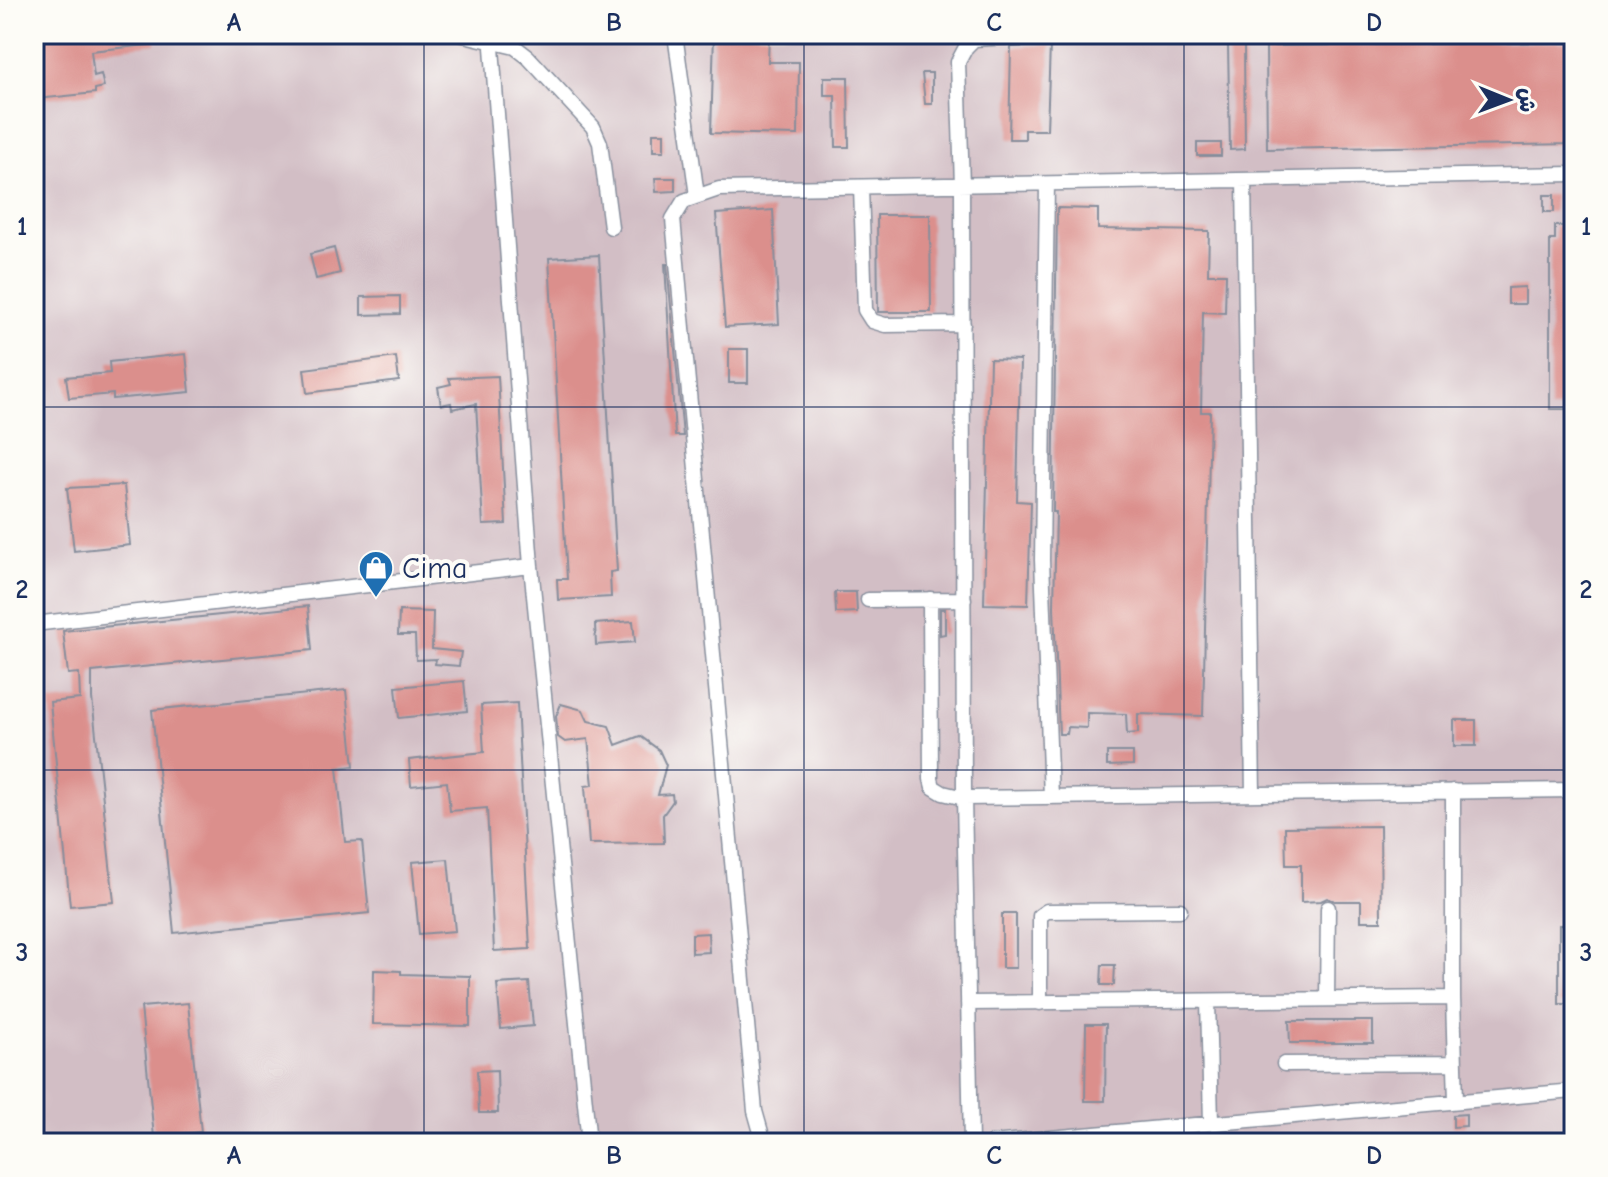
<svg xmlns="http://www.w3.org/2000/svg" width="1608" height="1177" font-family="'Comic Neue','Playpen Sans Arabic',sans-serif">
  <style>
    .industrial { fill: #d2bec5 }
    .building { fill: #db8f8c }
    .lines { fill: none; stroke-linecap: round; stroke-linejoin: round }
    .minor-casing { stroke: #878e9c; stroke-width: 17 }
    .minor { stroke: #fff; stroke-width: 14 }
    .grid { fill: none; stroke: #1b2f5e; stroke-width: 2; stroke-opacity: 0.55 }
    .labels { text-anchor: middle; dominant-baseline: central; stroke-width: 8; stroke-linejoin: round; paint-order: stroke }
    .poi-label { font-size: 30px; fill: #1b2f5e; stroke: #fdfcf7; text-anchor: start }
    .neatline { fill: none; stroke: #1b2f5e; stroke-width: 3 }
    .grid-label { font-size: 26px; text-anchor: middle; font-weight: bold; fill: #1b2f5e }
  </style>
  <rect width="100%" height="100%" fill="#fdfcf7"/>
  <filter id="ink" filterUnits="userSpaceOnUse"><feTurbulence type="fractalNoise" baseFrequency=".0125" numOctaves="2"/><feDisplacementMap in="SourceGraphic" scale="16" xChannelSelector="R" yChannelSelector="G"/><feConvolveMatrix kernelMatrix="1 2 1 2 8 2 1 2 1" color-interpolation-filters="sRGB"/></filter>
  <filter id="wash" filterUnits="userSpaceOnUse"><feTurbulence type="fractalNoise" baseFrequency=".006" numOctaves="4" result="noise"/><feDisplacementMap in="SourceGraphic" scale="32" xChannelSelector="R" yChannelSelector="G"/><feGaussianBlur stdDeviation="1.8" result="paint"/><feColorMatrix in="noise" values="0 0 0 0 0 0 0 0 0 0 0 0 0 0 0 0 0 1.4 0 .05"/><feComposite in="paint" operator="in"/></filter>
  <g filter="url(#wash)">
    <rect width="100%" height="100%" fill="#f3eeda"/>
    <!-- industrial -->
    <path class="industrial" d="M34,34h1540v1109h-1540z"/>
    <g id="blocks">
      <!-- building -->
      <path class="building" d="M34,34h121l1,10 -65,7 3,25 7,-2 3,13 -9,2v4l-58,6z
        M714,34h55l-1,28h31l-1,73 -87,-2z
        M1253,34h14l-1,13 -14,-2z
        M1574,42v102l-307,5 -1,-103z
        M1050,45l-3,85h-22v9h-16l2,-92z
        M1228,45h16l1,104 -15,1z
        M922,73h10v31h-7z
        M824,77h24l1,70h-13l-1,-52h-11z
        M653,133h11v18h-11z
        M1197,143h24v13h-24z
        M655,178h20v13l-19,1z
        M1544,195h10v17h-10z
        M1057,208l41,1v20l111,2 -1,43h18l-1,39 -22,-1 -2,100h9l-7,304 -65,-2v19l-11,1 -1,-20 -39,-1v15l-19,-1 -1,7h-8l-5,-127 2,-95h-3z
        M773,210l6,114 -54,3 -9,-113z
        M877,215h53l1,97h-53z
        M1555,226h19v183h-24v-169h5z
        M334,248l6,25 -24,6 -6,-25z
        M599,255l18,316 -7,1 1,25 -53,3 -1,-21h10l-18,-321z
        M665,264h2l16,172h-8z
        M1525,287v17h-17v-16z
        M400,296v18l-39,1v-18z
        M729,349h19v34h-19z
        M186,354l4,38 -77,7v-5l-44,4 -3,-21 44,-4 -1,-11z
        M396,357l3,24 -92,12 -3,-24z
        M990,359l30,1 -3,141 14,1 -3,103 -44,-1z
        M498,376l8,148 -23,1 -7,-121 -24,5 -1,-6 -10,2 -3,-18 13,-3 -2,-6z
        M124,485l6,60 -56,6 -7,-63z
        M835,592h21l1,20 -21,1z
        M308,606l4,44 -220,22v26l22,204 -44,4 -20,-204 30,-3 -1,-26 -11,1 -5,-43z
        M940,609h5v25l-5,1z
        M399,611l34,1 -1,37 29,3 -2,14 -24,-2 1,-5 -20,1 -1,-25h-17z
        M633,621l2,21 -39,3 -1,-21z
        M464,681l3,30 -68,7 -3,-31z
        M346,690l8,76 -17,2 8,74 17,-1 7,72 -195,20 -22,-223z
        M517,703l13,246 -36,2 -7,-143 -37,3 -3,-29 -36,4 -2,-26 75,-8 -3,-47z
        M561,704l22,6 5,11 21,5 7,19 24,-9 19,14 7,15 -8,30 14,-1 1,7 -10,14 1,28 -75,1 -4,-58 8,-1 -5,-46 -23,3 -7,-5 -2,-21z
        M1454,720h22v26h-22z
        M1107,752h26v13l-26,1z
        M1380,826l1,95h-20v-20h-26l-8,-3 -6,3 -20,1v-37h-15l-1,-38z
        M448,859l7,72 -36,3 -7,-72z
        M1002,914h14v54h-14z
        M1559,925h15v79h-15z
        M708,933l1,19 -17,1v-19z
        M1102,965h13l-1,20h-13z
        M374,970l27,1v3l69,2v50l-97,-2z
        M529,982l4,44 -32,3 -4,-45z
        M188,1003l13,129 -47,5 -13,-130z
        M1289,1021h84v22h-83z
        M1086,1024h20l-1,77h-20z
        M497,1070l1,43h-19l-2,-42z
        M1466,1114v12l-13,1v-12z"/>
    </g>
  </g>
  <g filter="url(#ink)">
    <use href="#blocks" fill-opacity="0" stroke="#878e9c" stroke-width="2"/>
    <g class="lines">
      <defs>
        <path id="minor" d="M460,34l55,13 13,10 65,70 7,16 11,84
          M491,34l40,532 58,577
          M675,34l22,162
          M1244,180l9,614
          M1047,184l-5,376 9,237
          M861,187l4,123 7,11 13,4 78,-1
          M930,599l1,180 2,8 10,6 21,5 610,-8
          M868,600l96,-1
          M34,624l497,-58
          M1453,791v207l3,103
          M1327,999l1,-91
          M1208,1001l3,122
          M968,1003l485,-5
          M1040,1003v-87l7,-5 133,-1
          M1284,1064l171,-1
          M764,1143l-9,-32 -82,-892 11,-18 35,-12 855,-15
          M971,1143l-7,-345 -2,-612 -4,-124 8,-15 8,-8 91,-5
          M992,1143l582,-52"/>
      </defs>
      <!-- minor casing -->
      <use href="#minor" class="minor-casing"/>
      <!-- minor -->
      <use href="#minor" class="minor"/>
    </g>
  </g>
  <!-- grid -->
  <path class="grid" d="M424,34v1109M804,34v1109M1184,34v1109M34,407h1540M34,770h1540"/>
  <!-- icons -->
  <defs>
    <symbol id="shop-pin" viewBox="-11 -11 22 30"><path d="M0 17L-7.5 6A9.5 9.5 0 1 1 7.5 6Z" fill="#1f6fb2" stroke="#fdfcf7"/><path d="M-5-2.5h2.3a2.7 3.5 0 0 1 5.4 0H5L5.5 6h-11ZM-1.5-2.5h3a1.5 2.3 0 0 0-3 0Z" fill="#fff"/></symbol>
  </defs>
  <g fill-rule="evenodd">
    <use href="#shop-pin" x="356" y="548" width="40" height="54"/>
  </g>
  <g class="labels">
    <!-- poi labels -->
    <g class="poi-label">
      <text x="402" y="568">Cima</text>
    </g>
  </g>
  <!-- margin -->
  <rect width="1608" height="1177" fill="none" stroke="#fdfcf7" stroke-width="88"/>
  <!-- north arrow -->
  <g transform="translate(1508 100) rotate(91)" stroke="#fdfcf7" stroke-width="6" paint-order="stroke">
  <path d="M0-6L14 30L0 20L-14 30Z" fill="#1b2f5e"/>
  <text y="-12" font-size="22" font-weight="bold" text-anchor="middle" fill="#1b2f5e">ش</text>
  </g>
  <rect x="44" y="44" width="1520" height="1089" class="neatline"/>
  <g class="grid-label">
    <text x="234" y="31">A</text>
    <text x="614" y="31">B</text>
    <text x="994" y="31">C</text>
    <text x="1374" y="31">D</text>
    <text x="22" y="235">1</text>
    <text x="1586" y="235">1</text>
    <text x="22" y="598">2</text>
    <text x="1586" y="598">2</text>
    <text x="22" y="961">3</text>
    <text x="1586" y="961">3</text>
    <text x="234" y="1164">A</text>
    <text x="614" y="1164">B</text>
    <text x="994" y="1164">C</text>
    <text x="1374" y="1164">D</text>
  </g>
</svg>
